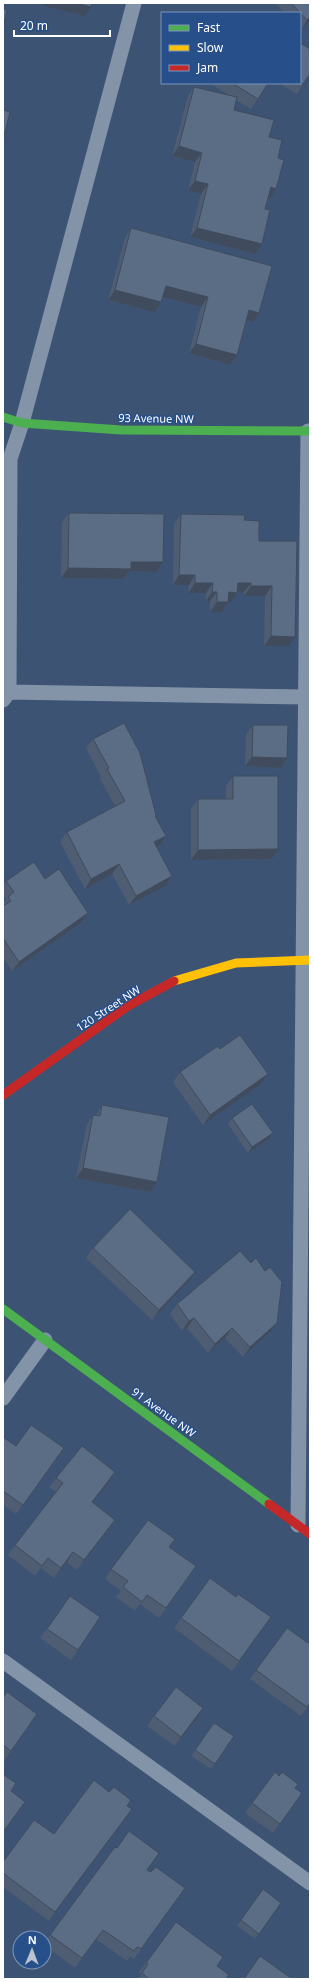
<svg xmlns="http://www.w3.org/2000/svg" width="313" height="1982" font-family="'Noto Sans',sans-serif">
  <style>
    .lines { fill: none; stroke-linecap: round; stroke-linejoin: round }
    .lane { stroke: #8494a8; stroke-width: 15 }
    .fast { stroke: #4caf50; stroke-width: 9 }
    .slow { stroke: #ffc107; stroke-width: 9 }
    .jam { stroke: #c62828; stroke-width: 9 }
    .wall { fill: #4e5d72 }
    .shaded-wall { fill: #404c5d }
    .building { fill: #5b6c85; stroke: #404c5d }
    .labels { text-anchor: middle; dominant-baseline: central; stroke-width: 3; stroke-linejoin: round; paint-order: stroke }
    .street-label { font-size: 11px; fill: #fff; stroke: #274f8a }
  </style>
  <rect width="100%" height="100%" fill="#3d5374"/>
  <g class="lines">
    <!-- lane -->
    <path class="lane" d="M9,692l296,5
      M3,700l6,-8 1,-233 12,-36 112,-420
      M3,1398l42,-58
      M298,1525l10,-1094
      M3,1661l307,222"/>
    <!-- fast -->
    <path class="fast" d="M3,417l19,6 99,7 189,1
      M3,1309l266,195"/>
    <!-- slow -->
    <path class="slow" d="M174,981l62,-18 74,-3"/>
    <!-- jam -->
    <path class="jam" d="M3,1095l125,-89 46,-25
      M269,1504l41,30"/>
  </g>
  <!-- wall -->
  <path class="wall" d="M275,3h35v18l-9,9 -1,-1v-16h-15z
    M300,43l3,41 -6,10 -18,-11h21z
    M210,83h58l-17,26 -15,-9 -2,10 35,27 9,21 -2,31 -6,10 -2,-1 -13,56 -65,-17 11,-43 -13,-4 7,-28 -23,-6 16,-60 6,-9 36,9z
    M131,228l128,85 -6,9 -7,-1 -9,34 -7,10 -41,-12 12,-46 -38,-10 -8,15 -47,-12 17,-62z
    M69,513l94,49 -7,10 -27,-1 -5,8 -63,-1 1,-56z
    M181,514l63,6 15,21 36,96 -6,9h-25l1,-50h-21v-4h-7l-6,10h-3l-6,10h-12v-11h-4v-8h-18l1,-8h-16l1,-61z
    M253,725l34,33 -6,10 -36,-2 1,-32z
    M93,739l63,76 -1,2 5,28 -3,2 15,29 -6,10 -37,19 -17,-31 -27,15 -25,-47 7,-10 48,-26 -15,-27 1,-2 -15,-29z
    M233,776l45,73 -6,10 -81,1v-51l7,-10h28v-13z
    M45,879l36,44 -69,48 -9,-13v-55l3,-4 -3,-4v-9l3,-5z
    M220,1049l48,25 -7,10 -58,41 -30,-43 7,-10z
    M102,1105l48,87 -74,-14 11,-54 6,-9h3z
    M232,1118l41,15 -4,6 -21,14 -20,-29z
    M93,1248l102,24 -6,9 -37,39 -66,-62z
    M177,1304l93,28 -27,25 -18,-19 -17,15 -21,-25 -5,3 -12,-17z
    M3,1437l13,9 48,2 -48,66 -13,-9z
    M56,1478l53,4 -16,20 22,18 -6,9 -32,41 -10,-8 -13,16 -13,-10 -6,8 -27,-21 7,-10 41,-53 -7,-5z
    M170,1547l20,29 -31,42 -19,-14 -5,7 -19,-14 5,-6 -16,-12 6,-10z
    M210,1578l26,19 35,20 -39,54 -58,-43z
    M70,1596l30,21 -29,43 -31,-22z
    M287,1628l21,15 2,-3v64l-9,12 -51,-37z
    M3,1698l34,16 -33,47 -1,-1z
    M154,1716l43,2 -22,28 -28,-20z
    M214,1723l20,13 -23,33 -20,-13z
    M275,1772l27,21 -29,40 -28,-20z
    M127,1806l-2,13 -76,102 -46,-34v-25l51,-28z
    M147,1870l4,2 34,16 -51,71 -4,-3 -3,5 -31,-22 -21,29 -31,-23v-2l6,-8z
    M263,1889l18,14 -26,36 -18,-13z
    M176,1922l41,44 9,13h-88l3,-5 -2,-2z"/>
  <!-- shaded-wall -->
  <path class="shaded-wall" d="M46,3h31l14,4 -6,9 -41,-10z
    M310,17v4l-9,9 6,-10z
    M179,146l23,7 -7,9 -23,-6z
    M195,181l13,3 -7,10 -13,-4z
    M271,187l5,2 -6,10 -6,-2z
    M197,228l65,16 -7,10 -65,-17z
    M166,286l42,11 -7,10 -42,-11z
    M115,290l46,12 -6,10 -47,-12z
    M249,310l10,3 -6,9 -11,-2z
    M196,344l41,11 -7,10 -41,-12z
    M131,562h32l-7,10 -27,-1 -5,8 -63,-1 7,-10z
    M179,575h16l-6,10h-16z
    M195,583h18l-7,10h-18z
    M238,583h13l-7,9h-13z
    M251,586h21l-7,10h-21z
    M212,592h5l-7,9h-4z
    M229,592l8,1 -6,9h-3l-6,10h-12l7,-10z
    M271,636l24,1 -6,9h-25z
    M252,757l35,1 -6,10 -36,-2z
    M166,836l-6,9 -13,6 7,-9z
    M278,849l-6,10 -81,1 7,-10z
    M119,864l-7,10 -27,15 6,-10z
    M172,876l-6,10 -37,19 7,-9z
    M88,913l-7,10 -69,48 7,-9z
    M268,1074l-7,10 -58,41 7,-10z
    M273,1133l-4,6 -21,14 4,-6z
    M83,1168l74,14 -7,10 -74,-14z
    M195,1272l-6,9 -37,39 7,-10z
    M194,1318l-7,10 -5,3 7,-10z
    M277,1323l-7,9 -27,25 7,-10z
    M232,1328l-7,10 -17,15 7,-9z
    M115,1472l-6,10 -23,29 6,-9z
    M115,1520l-6,9 -32,41 7,-10z
    M73,1552l-6,10 -13,16 7,-10z
    M203,1708l-6,10 -22,28 6,-9z
    M132,1809l-7,10 -76,102 6,-9z"/>
  <!-- building -->
  <path class="building" d="M77,3h15l-1,4z
    M291,3h19v14l-3,3z
    M3,9l4,1 -4,17z
    M300,43l10,6v25l-7,10 -3,-2z
    M232,83h36l-10,16z
    M194,87l43,10 -3,13 40,10 -5,17 13,3 -4,18 6,2 -8,29 -5,-2 -6,22 5,1 -8,34 -65,-16 11,-44 -13,-3 7,-28 -23,-7z
    M3,110l7,2 -7,27z
    M131,228l141,38 -13,47 -10,-3 -12,45 -41,-11 12,-47 -42,-11 -5,16 -46,-12z
    M69,513l95,1 -1,48h-32v7l-63,-1z
    M181,514l64,1 -1,5 15,1v20h38l-2,96 -24,-1 1,-50h-21v-3h-13l-1,10 -8,-1 -1,10h-11v-10h-5l1,-9h-18v-8h-16z
    M124,723l16,30 16,62 -1,1 11,20 -12,6 18,34 -36,20 -17,-32 -28,15 -24,-47 58,-31 -18,-32 2,-1 -16,-29z
    M253,725h35l-1,33 -35,-1z
    M233,776h45v73l-80,1v-51h35z
    M34,862l11,17 14,-10 29,44 -69,49 -16,-24v-32l8,-5 -3,-4 6,-5 -8,-11z
    M240,1035l28,39 -58,41 -30,-43 38,-26 2,3z
    M252,1104l21,29 -21,14 -20,-29z
    M102,1105l67,12 -12,65 -74,-14 10,-53 7,1z
    M130,1209l65,63 -36,38 -66,-62z
    M240,1251l11,12 5,-5 9,13 5,-4 12,15 -5,41 -27,24 -18,-19 -17,16 -21,-26 -5,3 -12,-17z
    M31,1425l33,23 -41,57 -20,-14v-54l13,9z
    M82,1446l33,26 -23,30 23,18 -31,40 -11,-8 -12,16 -13,-10 -6,8 -27,-21 48,-62 -7,-5z
    M148,1520l27,19 -6,8 27,19 -30,42 -19,-13 -5,7 -19,-15 5,-6 -17,-12z
    M210,1578l26,19 2,-3 33,23 -32,44 -58,-43z
    M70,1596l30,21 -22,33 -31,-21z
    M287,1628l21,15 2,-3v63l-3,4 -51,-37z
    M176,1687l27,21 -22,29 -27,-21z
    M7,1692l30,22 -26,37 -8,-6v-47z
    M214,1723l20,13 -19,28 -20,-14z
    M275,1772l4,4 3,-4 16,12 -3,4 7,5 -22,31 -28,-21z
    M4,1775l12,8 -5,8 14,11 -22,30v-55z
    M94,1780l15,12 5,-5 17,13 -4,6 5,3 -77,103 -52,-39v-11l31,-42 20,14z
    M129,1831l30,22 -12,17 4,2 5,-5 29,21 -44,61 -4,-2 -3,4 -31,-21 -21,28 -32,-23 65,-88 2,1z
    M263,1889l18,14 -22,31 -18,-14z
    M176,1922l47,35 -6,9 12,9 -3,4h-77l-7,-6 6,-9 -2,-1z
    M260,1956l32,23h-48z"/>
  <g class="labels">
    <!-- street labels -->
    <g class="street-label">
      <text transform="translate(156 418) rotate(1)">93 Avenue NW</text>
      <text transform="translate(108 1008) rotate(-33)">120 Street NW</text>
      <text transform="translate(164 1412) rotate(36)">91 Avenue NW</text>
    </g>
  </g>
  <!-- border -->
  <rect width="313" height="1982" fill="none" stroke="#ffffff" stroke-width="8"/>
  <!-- legend -->
  <rect x="161" y="12" width="140" height="72" fill="#274f8a" stroke="#7d95b9"/>
  <rect x="169" y="25" width="20" height="6" fill="#4caf50" stroke="#7d95b9"/>
  <text x="197" y="32" font-size="12" fill="#ffffff">Fast</text>
  <rect x="169" y="45" width="20" height="6" fill="#ffc107" stroke="#7d95b9"/>
  <text x="197" y="52" font-size="12" fill="#ffffff">Slow</text>
  <rect x="169" y="65" width="20" height="6" fill="#c62828" stroke="#7d95b9"/>
  <text x="197" y="72" font-size="12" fill="#ffffff">Jam</text>
  <!-- north arrow -->
  <g transform="translate(32 1950) rotate(1)"><circle r="19" fill="#274f8a" stroke="#7d95b9"/>
  <path d="M0-3L7 15L0 10L-7 15Z" fill="#bbc3ce"/>
  <text y="-6" font-size="11" font-weight="bold" text-anchor="middle" fill="#ffffff">N</text>
  </g>
  <!-- scale -->
  <path d="M14 30v6h96v-6" fill="none" stroke="#ffffff" stroke-width="2"/>
  <text x="20" y="30" font-size="12" fill="#ffffff" stroke="#274f8a" stroke-width="3" paint-order="stroke">20 m</text>
</svg>
